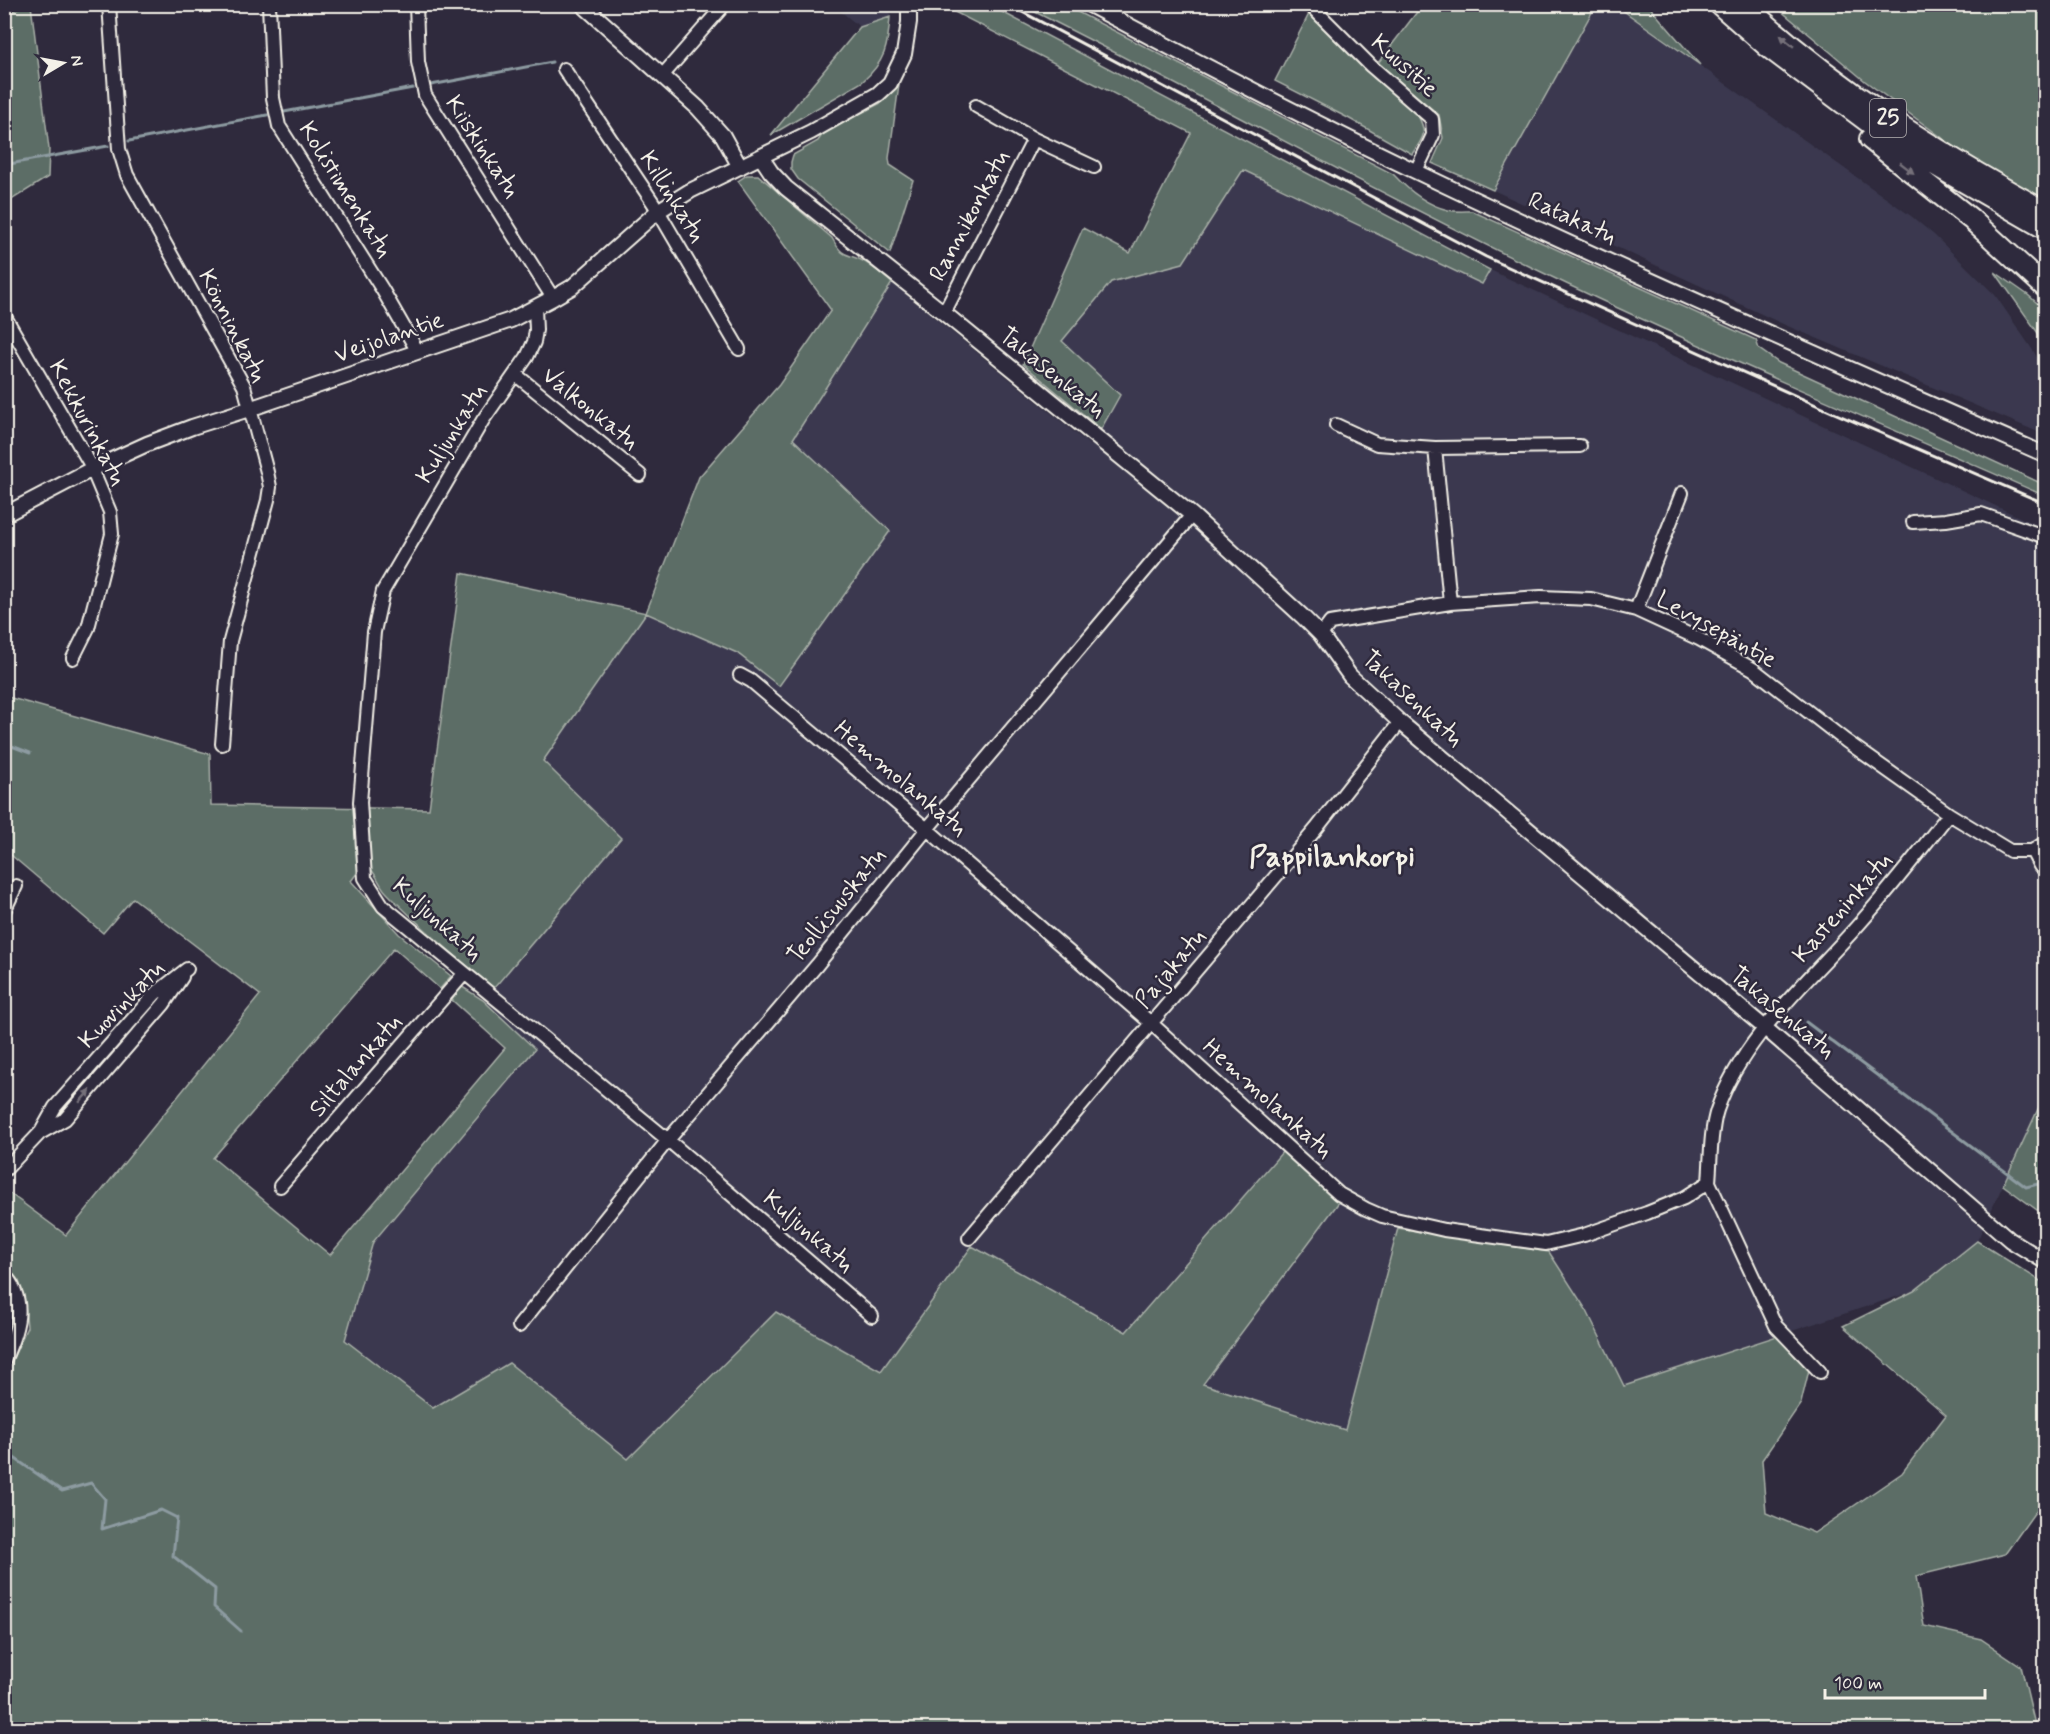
<svg xmlns="http://www.w3.org/2000/svg" width="2050" height="1734" font-family="Mynerve,sans-serif">
  <style>
    .built { fill: #3b394f }
    .green { fill: #5b6d66; stroke: #a8afa7; stroke-width: 1.5 }
    .lines { fill: none; stroke-linecap: round; stroke-linejoin: round }
    .stream { stroke: #8d9ba1; stroke-width: 3 }
    .minor-casing { stroke: #f4f1e8; stroke-width: 16 }
    .tertiary-casing { stroke: #f4f1e8; stroke-width: 18 }
    .trunk-casing { stroke: #f4f1e8; stroke-width: 24 }
    .minor { stroke: #2f2a3d; stroke-width: 12 }
    .tertiary { stroke: #2f2a3d; stroke-width: 14 }
    .trunk { stroke: #2f2a3d; stroke-width: 20 }
    .rail { stroke: #f4f1e8; stroke-width: 3 }
    .oneway { fill: #747079 }
    .labels { text-anchor: middle; dominant-baseline: central; stroke-width: 5; stroke-linejoin: round; paint-order: stroke }
    .shield { fill: #2f2a3d; stroke: #b9b5b5; stroke-width: 1.5 }
    .shield-label { font-size: 22px; font-weight: bold; fill: #f4f1e8 }
    .street-label { font-size: 24px; fill: #f4f1e8; stroke: #2f2a3d }
    .district-label { font-size: 30px; font-weight: bold; fill: #f4f1e8; stroke: #2f2a3d }
  </style>
  <rect width="100%" height="100%" fill="#2f2a3d"/>
  <filter id="ink" filterUnits="userSpaceOnUse"><feTurbulence type="fractalNoise" baseFrequency=".0167" numOctaves="2"/><feDisplacementMap in="SourceGraphic" scale="12" xChannelSelector="R" yChannelSelector="G"/><feConvolveMatrix kernelMatrix="1 2 1 2 8 2 1 2 1" color-interpolation-filters="sRGB"/></filter>
  <g filter="url(#ink)">
    <!-- built -->
    <path class="built" d="M833,5h58l-1,12 -30,10z
      M1596,5h19l296,211 23,19 61,60 39,57 11,21v62l-262,-111 -290,-134z
      M1243,170l238,113 9,-13 555,259v565l-68,147 -63,50 -291,95 -36,-75 -197,-56 -14,61 -31,114 -143,-46 136,-182 -55,-51 -157,181 -154,-86 -91,125 -105,-59 -148,148 -118,-97 -77,45 -88,-68 28,-98 162,-193 -52,-49 137,-162 -77,-77 103,-148 91,40 42,32 111,-154 -97,-92 99,-156 199,163 29,-51 -59,-53 50,-60 72,-19z"/>
    <!-- green -->
    <path class="green" d="M24,5h7l18,144 -1,28 -43,27v-189z
      M941,5h48l501,265 -8,14 -239,-114 -60,93 -72,19 -49,59 58,54 -19,34 -78,-65 60,-136 47,25 61,-120z
      M1021,5h43l329,169c15,16 33,31 55,36 8,2 17,1 24,1l284,129 3,9 20,14 266,122v11c-172,-76 -347,-148 -516,-230 -172,-83 -338,-177 -508,-261z
      M1410,5h186l-103,185 -61,-27 11,-25 -4,-23 -61,-52 39,-51z
      M1615,5h33l52,60 -82,-58z
      M1774,5h271v196l-63,-34 -117,-86z
      M1309,14l108,100c11,19 7,23 -5,40l-64,-36 -73,-37z
      M890,17c-2,30 -5,45 -28,65l-91,53 89,-108z
      M899,85l-10,73 1,7 23,15 -23,73 -92,-74 -7,-10v-7l2,-7 25,-14 6,-9 57,-29z
      M747,175h11l74,63c12,22 15,14 33,24 10,6 19,14 27,21l-99,156 97,92 -111,155 -42,-33 -91,-40 -103,148 78,77 -127,150c-37,-30 -74,-61 -107,-95 -9,-9 -11,-23 -23,-29l-13,17 48,53 52,42 -11,13 -46,-41 -181,210 117,97 175,-207 -53,-48 9,-14 22,14 52,49 -162,193 -28,98 88,68 76,-45 119,96 148,-147 105,59 91,-125 154,86 157,-181 56,51 -136,182 142,46 53,-202 151,24 38,59 37,75 153,-50 32,34 -8,33 -39,57 4,53 48,20 88,-60 44,-58 -103,-89 71,-35 63,-50 68,43v214l-40,56 -89,22 8,50 57,13 40,27 15,63h-2031v-362l8,-9 14,-31 -2,-23 -6,-23 -14,-17v-74l61,45 194,-240 -127,-97 -30,35 -98,-83 -1,-154 206,58 1,51 218,4 32,-236 185,40 53,-136 80,-92 52,-75 -93,-129z
      M1995,272l33,23 17,15v33z
      M2045,1094v114l-8,2 -34,-25z"/>
    <g class="lines">
      <!-- stream -->
      <path class="stream" d="M431,85l121,-23
        M284,112l129,-24
        M129,141l138,-26
        M4,165l104,-19
        M4,743l26,10
        M1806,1022l220,165 20,-5
        M4,1451l58,40 29,-8 14,16 -3,30 59,-19 16,8 -4,38 42,33 -1,18 27,24"/>
      <defs>
        <path id="minor" d="M109,4l10,145 8,26 117,211 23,86 3,15 -2,13 -38,141 -8,103
          M269,4l4,94 6,28 103,163 36,63
          M416,4l2,58 7,33 128,203
          M1309,4l62,62 61,53 1,16 -17,36
          M564,69l90,135 85,145
          M662,76l63,-72
          M976,106l58,33 60,28
          M535,308l1,22 -2,12 -7,15 -44,63 -100,171 -9,41 -14,170 5,76 18,28 285,234 204,176
          M944,313l90,-174
          M4,315l85,147 21,50 2,22 -24,94 -15,30
          M515,374l125,101
          M1336,425l41,19 58,4 15,155
          M1435,448l145,-2
          M1913,522l33,-2 35,-6 65,23
          M1636,610l46,-117
          M1321,635l9,-12 120,-20 91,-6 50,2 45,11 63,29 54,30 93,72 103,73 61,37h22l14,-9
          M740,675l11,6 176,148 225,195 187,170 27,15 16,7 62,14 102,14 38,-9 63,-22 37,-15 25,-16c2,-23 1,-50 8,-72 25,-73 93,-130 143,-187 31,-35 60,-72 89,-109
          M2032,851l8,15 6,4
          M4,911l12,-25
          M42,1132l23,-13 99,-115 18,-27
          M4,1171l37,-39 14,-25 100,-113 32,-25
          M1709,1182l67,144 44,46
          M280,1186l184,-212
          M969,1238l347,-409 84,-107
          M4,1274c25,28 13,56 0,87
          M519,1326l149,-186 149,-175 110,-136 265,-314"/>
        <path id="tertiary" d="M582,4l116,104 25,28 17,31
          M1088,4c109,58 217,114 327,167 208,100 420,191 631,284
          M761,157l10,15 15,16 158,125 248,202 110,101 19,19 29,41 50,46 365,306 245,212 36,22
          M4,515l88,-46 55,-25 45,-17 57,-18 262,-89 42,-22 19,-11 86,-76 32,-20 121,-59 67,-38 12,-11 14,-29 5,-32v-18"/>
        <path id="trunk" d="M1719,4l49,43 127,95 151,87
          M1744,4c90,84 194,149 302,208
          M1870,139l101,80 75,69"/>
      </defs>
      <!-- minor casing -->
      <use href="#minor" class="minor-casing"/>
      <!-- tertiary casing -->
      <use href="#tertiary" class="tertiary-casing"/>
      <!-- trunk casing -->
      <use href="#trunk" class="trunk-casing"/>
      <!-- minor -->
      <use href="#minor" class="minor"/>
      <!-- tertiary -->
      <use href="#tertiary" class="tertiary"/>
      <!-- trunk -->
      <use href="#trunk" class="trunk"/>
      <!-- rail -->
      <path class="rail" d="M1007,4l479,253 348,156 212,91"/>
    </g>
    <!-- one-way arrows -->
    <defs><path id="oneway-solid" d="M-6-.8H1V-3.2L6.5 0L1 3.2V.8H-6Z" transform="scale(1.5)"/></defs>
    <g class="oneway">
      <use href="#oneway-solid" transform="translate(1787 41) rotate(-140)"/>
      <use href="#oneway-solid" transform="translate(1907 168) rotate(38)"/>
      <use href="#oneway-solid" transform="translate(85 1096) rotate(-49)"/>
    </g>
  </g>
  <g class="labels">
    <!-- shield labels -->
    <rect class="shield" x="1870" y="99" width="36" height="38" rx="4.5"/>
    <g class="shield-label">
      <text x="1888" y="118">25</text>
    </g>
    <!-- street labels -->
    <g class="street-label">
      <text transform="translate(1404 66) rotate(42)">Kuusitie</text>
      <text transform="translate(482 147) rotate(57)">Kiiskinkatu</text>
      <text transform="translate(345 190) rotate(58)">Kolistimenkatu</text>
      <text transform="translate(672 197) rotate(58)">Killinkatu</text>
      <text transform="translate(970 216) rotate(-62)">Rannikonkatu</text>
      <text transform="translate(1572 219) rotate(25)">Ratakatu</text>
      <text transform="translate(232 326) rotate(63)">Könninkatu</text>
      <text transform="translate(389 338) rotate(-19)">Veijolantie</text>
      <text transform="translate(1052 373) rotate(39)">Takasenkatu</text>
      <text transform="translate(590 409) rotate(39)">Valkonkatu</text>
      <text transform="translate(87 423) rotate(62)">Kekkurinkatu</text>
      <text transform="translate(452 434) rotate(-58)">Kuljunkatu</text>
      <text transform="translate(1716 630) rotate(29)">Levysepäntie</text>
      <text transform="translate(1412 699) rotate(43)">Takasenkatu</text>
      <text transform="translate(900 779) rotate(40)">Hemmolankatu</text>
      <text transform="translate(837 906) rotate(-51)">Teollisuuskatu</text>
      <text transform="translate(1843 908) rotate(-49)">Kasteninkatu</text>
      <text transform="translate(437 920) rotate(42)">Kuljunkatu</text>
      <text transform="translate(1171 969) rotate(-50)">Pajakatu</text>
      <text transform="translate(122 1005) rotate(-46)">Kuovinkatu</text>
      <text transform="translate(1782 1013) rotate(40)">Takasenkatu</text>
      <text transform="translate(356 1066) rotate(-49)">Siltalankatu</text>
      <text transform="translate(1267 1099) rotate(42)">Hemmolankatu</text>
      <text transform="translate(808 1232) rotate(41)">Kuljunkatu</text>
    </g>
    <!-- district labels -->
    <g class="district-label">
      <text x="1332" y="857">Pappilankorpi</text>
    </g>
  </g>
  <!-- margin -->
  <rect width="2050" height="1734" fill="none" stroke="#2f2a3d" stroke-width="24"/>
  <rect x="12" y="12" width="2026" height="1710" fill="none" stroke="#f4f1e8" stroke-width="2" filter="url(#ink)"/>
  <!-- north arrow -->
  <g transform="translate(63 63) rotate(80)" stroke="#2f2a3d" stroke-width="4.5" paint-order="stroke">
  <path d="M0-4.5L10 22L0 15L-10 22Z" fill="#f4f1e8"/>
  <text y="-9" font-size="16" font-weight="bold" text-anchor="middle" fill="#f4f1e8">N</text>
  </g>
  <!-- scale -->
  <path d="M1825 1689v9h160v-9" fill="none" stroke="#f4f1e8" stroke-width="3"/>
  <text x="1834" y="1689" font-size="18" fill="#f4f1e8" stroke="#2f2a3d" stroke-width="4.5" paint-order="stroke">100 m</text>
</svg>
